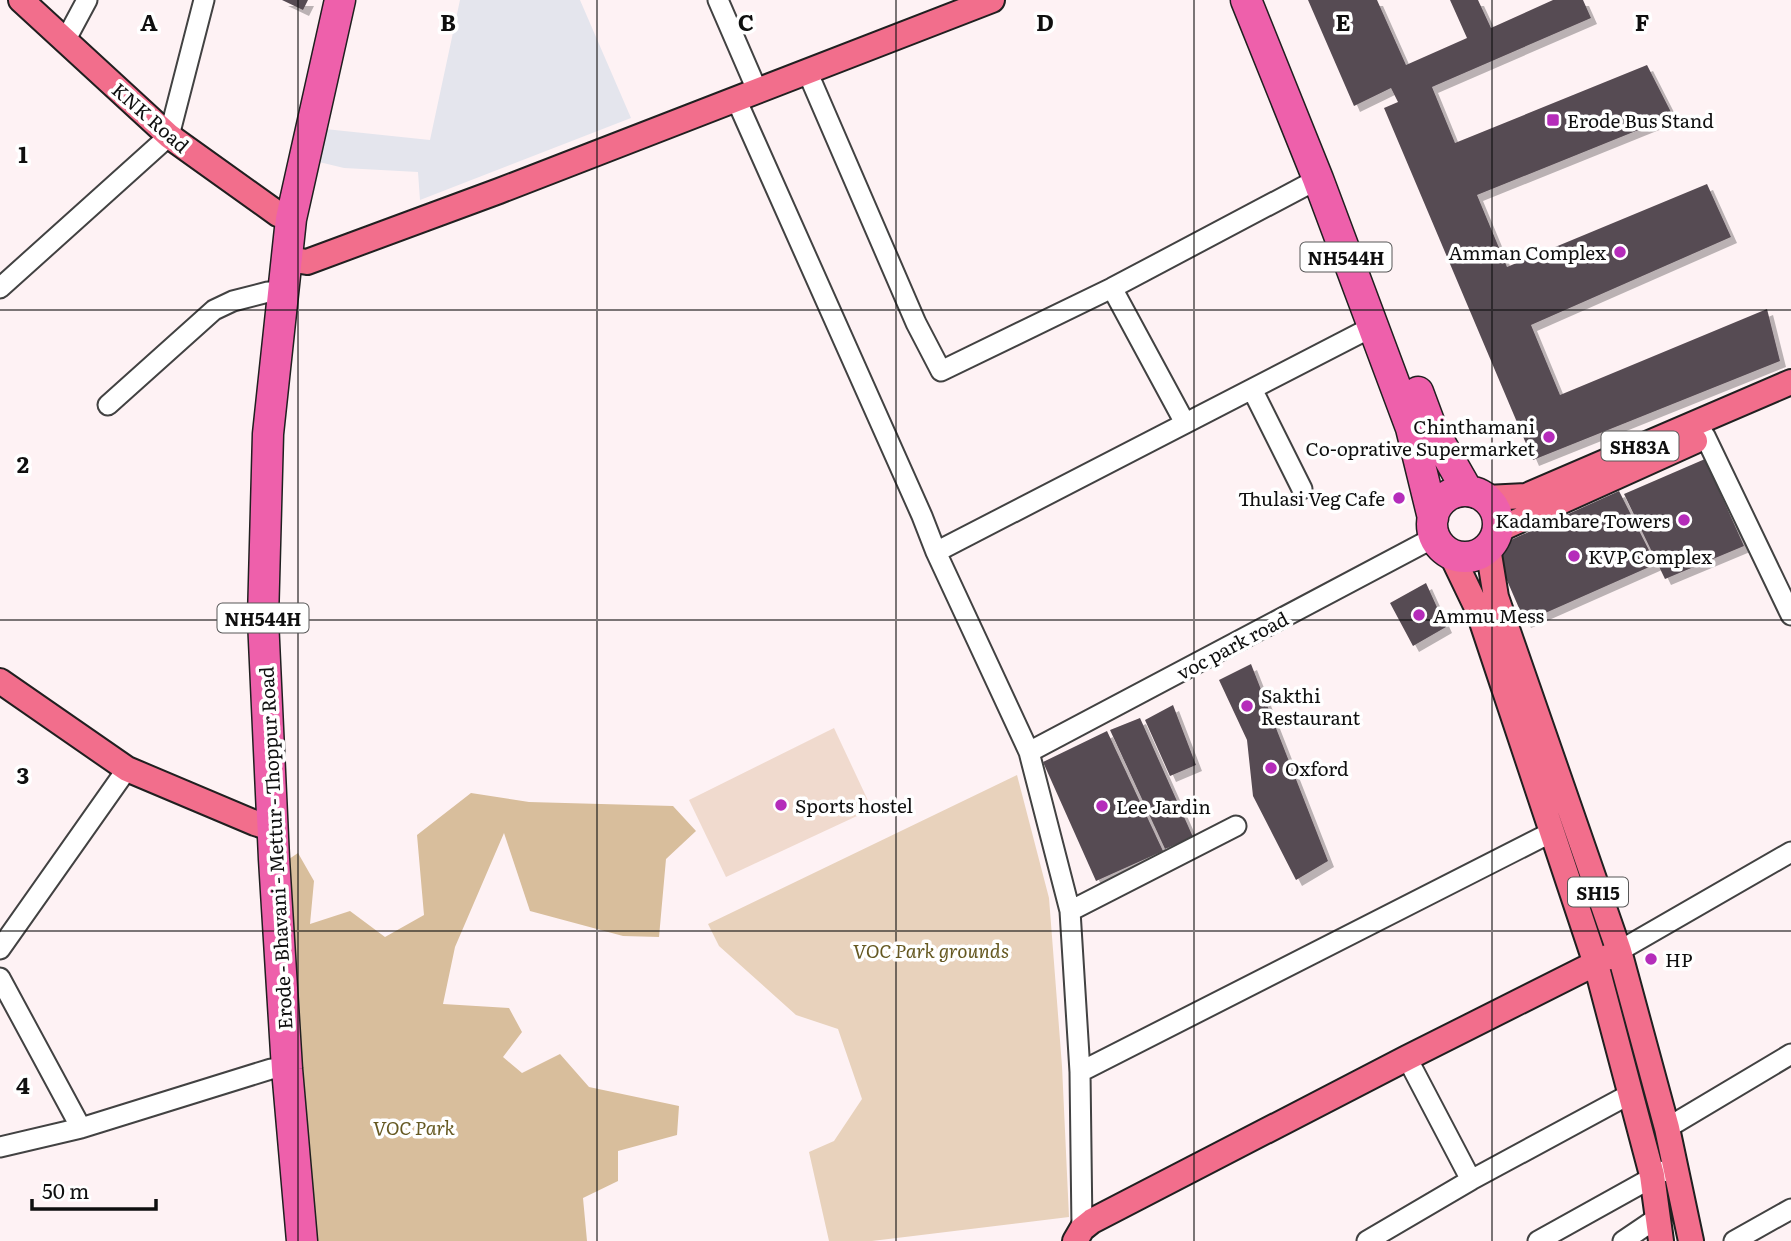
<svg xmlns="http://www.w3.org/2000/svg" width="1791" height="1241" font-family="Literata,serif">
  <style>
    .industrial { fill: #e4e5ed }
    .green { fill: #e8d2bc }
    .forest { fill: #d8be9c }
    .pitch { fill: #f0dace }
    .building { fill: #574c53; filter: url(#shadow) }
    .lines { fill: none; stroke-linecap: round; stroke-linejoin: round }
    .minor-casing { stroke: #424242; stroke-width: 23 }
    .major-casing { stroke: #202020; stroke-width: 28 }
    .highway-casing { stroke: #202020; stroke-width: 33 }
    .minor { stroke: #fff; stroke-width: 19 }
    .major { stroke: #f26e8c; stroke-width: 24 }
    .highway { stroke: #ee60ab; stroke-width: 30 }
    .grid { fill: none; stroke: #0f0f0f; stroke-width: 2; stroke-opacity: 0.55 }
    .poi-dot { fill: #b52cba; stroke: #fff; stroke-width: 2.5 }
    .labels { text-anchor: middle; dominant-baseline: central; stroke-width: 7; stroke-linejoin: round; paint-order: stroke }
    .shield { fill: #fff; stroke: #575757; stroke-width: 2 }
    .shield-label { font-size: 18px; font-weight: bold; fill: #0f0f0f }
    .street-label { font-size: 19px; fill: #0f0f0f; stroke: #fff }
    .poi-label { font-size: 19px; fill: #0f0f0f; stroke: #fff; text-anchor: start }
    .park-label { font-size: 19px; font-style: italic; fill: #655821; stroke: #fff }
    .grid-label { font-size: 23px; text-anchor: middle; font-weight: bold; fill: #0f0f0f; stroke: #fff; stroke-width: 7; stroke-linejoin: round; paint-order: stroke }
  </style>
  <defs>
    <filter id="shadow"><feDropShadow dx="6" dy="6" stdDeviation="0" flood-color="#0004"/></filter>
  </defs>
  <rect width="100%" height="100%" fill="#fef2f4"/>
  <!-- industrial -->
  <path class="industrial" d="M460,0h120l51,118 -211,82 -2,-28 -74,-4 -25,-6 6,-33 105,11z"/>
  <!-- green -->
  <path class="green" d="M1017,775l32,123 13,168 7,151 -197,24h-43l-20,-89 25,-11 28,-42 -24,-70 -42,-14 -77,-69 -11,-22z"/>
  <!-- forest -->
  <path class="forest" d="M471,793l58,9 144,4 23,25 -30,28 -7,78 -36,-1 -93,-25 -26,-78 -49,114 -12,57 66,4 13,24 -19,25 19,16 38,-19 29,33 90,19 -2,29 -59,16v30l-35,17 4,43h-278l-26,-378 15,-10 16,28 -4,43 40,-13 35,26 39,-22 -7,-80z"/>
  <!-- pitch -->
  <path class="pitch" d="M834,728l38,81 -146,68 -37,-77z"/>
  <!-- building -->
  <path class="building" d="M282,0h26l-5,10z
    M1308,0h69l29,65 61,-27 -17,-38h28l13,28 62,-28h30l8,18 -159,69 23,56 192,-78 26,51 -196,79 30,72 200,-83 24,53 -200,88 29,70 207,-86 13,52 -247,99 -149,-352 14,-6 -7,-14 -37,18z
    M1705,459l39,87 -79,33 -41,-85z
    M1619,491l37,73 -131,58 -32,-74z
    M1426,583l20,44 -33,19 -23,-43z
    M1251,664l77,197 -32,19 -43,-84 -6,-56 -28,-60z
    M1173,705l23,60 -26,11 -25,-56z
    M1140,718l53,119 -28,12 -55,-119z
    M1107,731l56,120 -67,30 -53,-119z"/>
  <g class="lines">
    <defs>
      <path id="minor" d="M718,0l39,90
        M65,41l22,-41
        M807,71l109,252 25,48 171,-83 206,-109
        M736,99l186,417 14,36 93,200 41,159 10,161
        M0,288l169,-152 35,-136
        M1112,288l73,135
        M1252,389l50,100
        M108,405l106,-95 19,-9 35,-9
        M1705,436l86,179
        M936,552l436,-225
        M1029,752l406,-215
        M1070,911l166,-85
        M0,949l127,-180
        M1619,951l172,-99
        M0,978l81,150
        M1407,1058l64,122
        M1667,1128l124,-74
        M0,1147l81,-19 190,-59h16
        M1082,1229l-2,-157 472,-240
        M1367,1241l104,-61 161,-87
        M1538,1241l126,-70
        M1623,1241l34,-23
        M1734,1241l57,-32"/>
      <path id="major" d="M21,0l148,136 109,78 13,5
        M288,259l19,3 192,-71 493,-191
        M1486,498l40,-2 265,-114
        M1498,530l197,-89
        M1488,548l8,49 123,354 48,177 24,113
        M1451,554l27,56 118,354 56,211 9,66
        M0,681l127,88 128,54 18,6
        M1075,1241l7,-12 10,-8 315,-163 203,-102"/>
      <path id="highway" d="M1246,0l72,179 93,249 22,90
        M1418,392l13,35 36,63
        M1432 524a33 33 0 1 1 66 0a33 33 0 1 1-66 0Z
        M302,1241l-15,-172 -13,-210 -11,-240 5,-185 23,-215 49,-219"/>
    </defs>
    <!-- minor casing -->
    <use href="#minor" class="minor-casing"/>
    <!-- major casing -->
    <use href="#major" class="major-casing"/>
    <!-- highway casing -->
    <use href="#highway" class="highway-casing"/>
    <!-- minor -->
    <use href="#minor" class="minor"/>
    <!-- major -->
    <use href="#major" class="major"/>
    <!-- highway -->
    <use href="#highway" class="highway"/>
  </g>
  <!-- grid -->
  <path class="grid" d="M298,0v1241M597,0v1241M896,0v1241M1194,0v1241M1492,0v1241M0,310h1791M0,620h1791M0,931h1791"/>
  <!-- markers -->
  <g class="poi-dot">
    <rect x="1546" y="113" width="14" height="14" rx="3.5"/>
    <circle cx="1620" cy="252" r="7"/>
    <circle cx="1549" cy="437" r="7"/>
    <circle cx="1399" cy="498" r="7"/>
    <circle cx="1684" cy="520" r="7"/>
    <circle cx="1574" cy="556" r="7"/>
    <circle cx="1419" cy="615" r="7"/>
    <circle cx="1247" cy="706" r="7"/>
    <circle cx="1271" cy="768" r="7"/>
    <circle cx="781" cy="805" r="7"/>
    <circle cx="1102" cy="806" r="7"/>
    <circle cx="1651" cy="959" r="7"/>
  </g>
  <g class="labels">
    <!-- shield labels -->
    <g class="shield">
      <rect x="1300.5" y="242.5" width="91" height="29" rx="5"/>
      <rect x="1601.5" y="431.5" width="77" height="29" rx="5"/>
      <rect x="217.5" y="603.5" width="91" height="29" rx="5"/>
      <rect x="1568" y="877.5" width="60" height="29" rx="5"/>
    </g>
    <g class="shield-label">
      <text x="1346" y="257">NH544H</text>
      <text x="1640" y="446">SH83A</text>
      <text x="263" y="618">NH544H</text>
      <text x="1598" y="892">SH15</text>
    </g>
    <!-- street labels -->
    <g class="street-label">
      <text transform="translate(151 117) rotate(41)">KNK Road</text>
      <text transform="translate(1232 645) rotate(-28)">voc park road</text>
      <text transform="translate(275 848) rotate(-93)">Erode - Bhavani - Mettur - Thoppur Road</text>
    </g>
    <!-- poi labels -->
    <g class="poi-label">
      <text x="1567" y="120">Erode Bus Stand</text>
      <text x="1606" y="252" text-anchor="end">Amman Complex</text>
      <text x="1535" y="426" text-anchor="end">Chinthamani<tspan x="1535" dy="22">Co-oprative Supermarket</tspan></text>
      <text x="1385" y="498" text-anchor="end">Thulasi Veg Cafe</text>
      <text x="1670" y="520" text-anchor="end">Kadambare Towers</text>
      <text x="1588" y="556">KVP Complex</text>
      <text x="1433" y="615">Ammu Mess</text>
      <text x="1261" y="695">Sakthi<tspan x="1261" dy="22">Restaurant</tspan></text>
      <text x="1285" y="768">Oxford</text>
      <text x="795" y="805">Sports hostel</text>
      <text x="1116" y="806">Lee Jardin</text>
      <text x="1665" y="959">HP</text>
    </g>
    <!-- park labels -->
    <g class="park-label">
      <text x="931" y="950">VOC Park grounds</text>
      <text x="414" y="1127">VOC Park</text>
    </g>
  </g>
  <g class="grid-label">
    <text x="149" y="31">A</text>
    <text x="448" y="31">B</text>
    <text x="746" y="31">C</text>
    <text x="1045" y="31">D</text>
    <text x="1343" y="31">E</text>
    <text x="1642" y="31">F</text>
    <text x="23" y="163">1</text>
    <text x="23" y="473">2</text>
    <text x="23" y="784">3</text>
    <text x="23" y="1094">4</text>
  </g>
  <!-- scale -->
  <path d="M32 1199v10h124v-10" fill="none" stroke="#0f0f0f" stroke-width="3.5"/>
  <text x="42" y="1199" font-size="21" fill="#0f0f0f" stroke="#ffffff" stroke-width="5" paint-order="stroke">50 m</text>
</svg>
